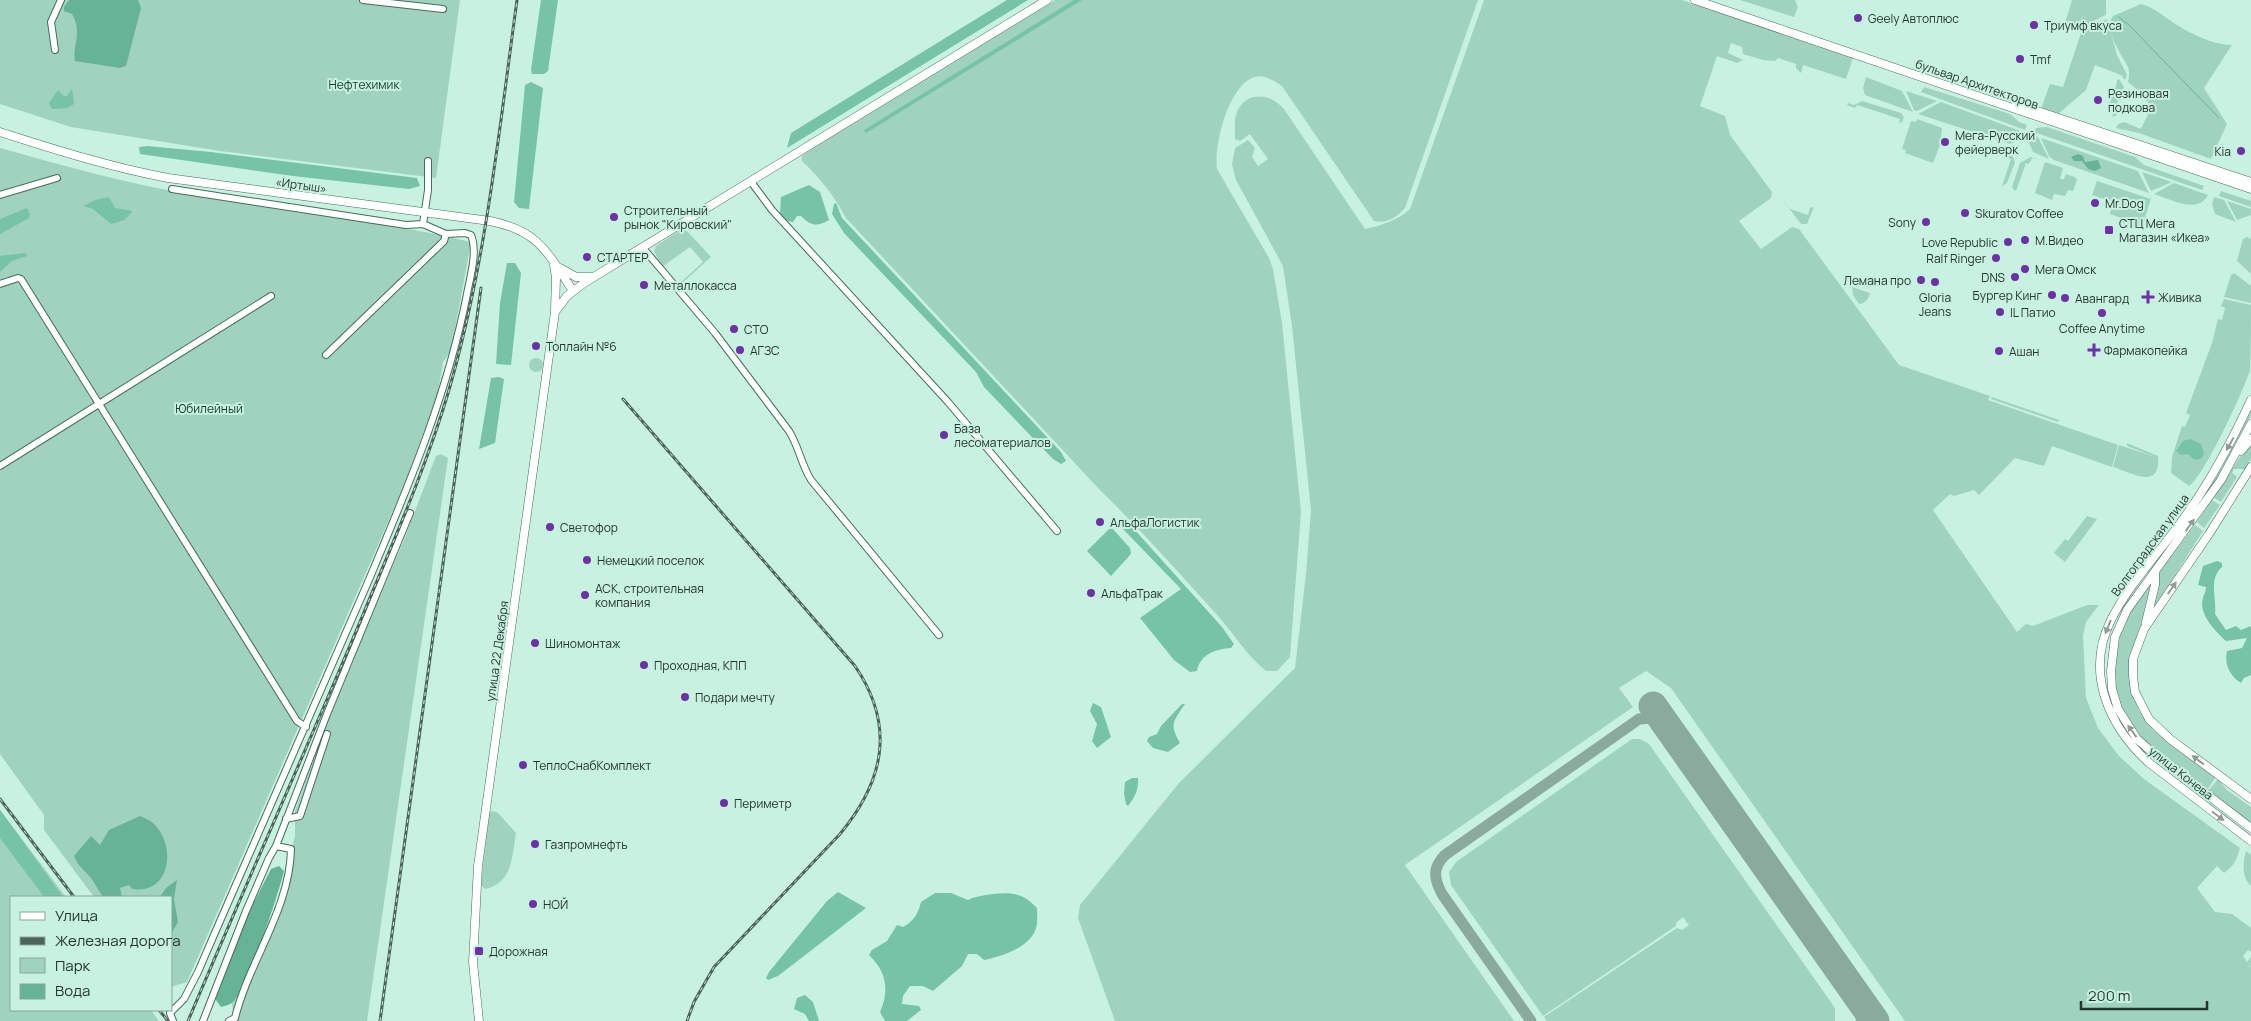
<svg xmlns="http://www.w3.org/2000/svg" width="2251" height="1021" font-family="Manrope,sans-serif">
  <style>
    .green { fill: #9fd3be }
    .forest { fill: #76c3a6 }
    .water { fill: #66b396 }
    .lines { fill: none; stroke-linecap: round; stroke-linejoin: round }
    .stream { stroke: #66b396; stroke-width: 1 }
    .taxiway { stroke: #8aaa9c; stroke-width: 11 }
    .runway { stroke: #8aaa9c; stroke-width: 29 }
    .minor-casing { stroke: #466c5d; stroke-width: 8 }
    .major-casing { stroke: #466c5d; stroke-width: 9 }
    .minor { stroke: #fff; stroke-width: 6 }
    .major { stroke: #fff; stroke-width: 8 }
    .rail-casing { stroke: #4c6359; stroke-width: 3 }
    .rail { stroke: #c8f2e0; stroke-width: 1; stroke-dasharray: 4; stroke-linecap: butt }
    .oneway { fill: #929a97 }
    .poi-dot { fill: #6d31a7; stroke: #c8f2e0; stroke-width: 2 }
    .labels { text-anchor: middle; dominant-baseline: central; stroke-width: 4; stroke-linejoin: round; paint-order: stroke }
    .poi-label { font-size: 12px; fill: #25362f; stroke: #c8f2e0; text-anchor: start }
    .park-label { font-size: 12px; fill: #163a2d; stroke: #c8f2e0 }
    .street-label { font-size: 12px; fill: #25362f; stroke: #c8f2e0 }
  </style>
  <rect width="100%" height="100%" fill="#c8f2e0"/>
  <!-- green -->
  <path class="green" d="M0,0h460l-24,178 -216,-27 -149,-24 -71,-23z
    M1055,0h423l-73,208c-8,9 -18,16 -31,13l-92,-135c-9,-6 -21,-14 -32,-7 -23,13 -36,66 -33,90l52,89 4,11 9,54 19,189 -11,145 -13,14h-11c-19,-15 -32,-37 -48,-55 -39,-43 -77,-86 -119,-127l-253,-271c-12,-22 -25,-39 -44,-57v-5l11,-8z
    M1484,0h198l171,58 -7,21 -43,-14 -2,8 -5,-5v-4l-18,-6 -3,3 -12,-1 -20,-6 -1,-7 -11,-4 -3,10 15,7 -6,3 -20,-7 -17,50 25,10 5,19 42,57 -1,6 -32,23 22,28 31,-22 7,2 100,136 91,31 -2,4 130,45 -6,22 -60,-21 -8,20 -29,-8 -36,37 -5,-5 -20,6 -4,-2 -17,16 84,122 9,-8 7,2 54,-21h12l-13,17 -3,14 3,62 12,30 21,28 25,23 96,69c-3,11 -6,18 -16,25l-7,-7 -20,22 18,24 17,2 19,14v24l-3,-2 -5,6 4,6 4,-5v10l-4,-4 4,5v53h-346l-234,-333 -25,-17 -27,17 14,19 -228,158 109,156h-399l-37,-103 2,-13 99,-122 116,-115 11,-94 5,-64 -19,-184 -9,-60 -47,-86 -4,-16 3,-16 13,-8 7,8 -3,9 6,9 10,-7 -18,-25 -10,7 -5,-2c0,-7 -1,-17 1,-24 7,-24 34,-23 48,-6l81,120c18,-4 31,-8 45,-20z
    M1740,0h55l3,7 -4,10z
    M2072,0h34v15l-17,8 2,2 16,-6 10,36 10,20 -2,5 -4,-5 -26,-10 -9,25 -28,24 -16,-5v-3l8,-22 13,3 18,-54 -1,-6 -14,-7z
    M2141,4c13,3 22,12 33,19 15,10 39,22 58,22l-28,43 23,36 -16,35 -72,-26 -23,-5 2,-4 6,-2 17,7 10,-21 -6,-12 -17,-14c1,-5 2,-10 0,-15 -6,-12 -25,-37 -15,-51z
    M1866,77l36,14 11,21 -48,-17 -2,-7z
    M2119,79l5,8 -8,19 1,9 -4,2 -3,-15 2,-8c4,-5 4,-7 5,-14z
    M1924,87l86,27 9,8 8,3 -2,5 -104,-38z
    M1906,91l31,10 -20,10 -3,-1z
    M1862,101l39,12 3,4 -2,5 -3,1 1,-4 -43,-14 -2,3 -8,-3 1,-2 6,2z
    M1941,102l85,31 -2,4 -14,7 -92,-30z
    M1917,119l25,9 -2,17 -7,18 -28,-10 1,-3 -4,-1 9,-28 5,1z
    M2047,127l88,30 9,8 60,21 -2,4 -168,-58 2,-4z
    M2032,135l6,2 11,22 -16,-7 -4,-9z
    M2041,138l97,33 11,22 -95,-33 -5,-4z
    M2000,145l9,4 6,13 -8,21 -5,3 9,-27 -3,-1 2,-7 -10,-3z
    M0,148c54,15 107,30 162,41 103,19 207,29 309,53l-20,109 -8,11 -5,31 -33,90 -218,499 -16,5v-90h-77l-50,-67v-15l-44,-61z
    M2031,157l10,3 -9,-2 -3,6 -3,-1 -10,28 -2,-1 -2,-3 8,-24z
    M2045,162l18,6 -3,11h4l2,-5 9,3 2,3 -4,11 -5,-1 -3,6 -11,-2 -2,6 -17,-7z
    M2142,172l30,10 -21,9z
    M2097,181l54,18 -10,30 -18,-6 1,-4 -14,-5 3,-12 -21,-7z
    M2174,183l34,12c-10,20 -38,4 -54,-1z
    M1776,191l14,18 18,6 2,-7 4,-1 -7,17h-6z
    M2221,191l30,10v6l-32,-11z
    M2214,197l10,3 12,22 -21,-8 -3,-10z
    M2227,201l24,8v6l-14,5z
    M682,229l5,2 24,26 -32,29 1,-3 23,-21 -13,-15 -28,20 -8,-16 2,-5z
    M2247,237l4,2v35l-14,-13 6,-22z
    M2234,273l17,13v17l-27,-6 7,-22z
    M1852,287l18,6c-1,5 -5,11 -11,11l-6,-9z
    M2224,299l27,6c0,16 0,51 -1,65 -6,20 -46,107 -61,116l-18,-13 1,-16 10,-31 3,1 5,-12 -4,-2 26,-70 6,-24 4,1 3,-12 -4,-2z
    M529 365a7 7 0 1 1 14 0a7 7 0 1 1-14 0Z
    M1992,397l67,23 -1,2 -67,-23z
    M2251,408v7l-4,10 -39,69 -2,-2 25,-43z
    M2251,441v18l-6,10h-11l-2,4 5,4 -16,25 -8,-5z
    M2127,443l31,13c3,35 -25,17 -45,11l6,-22 37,12 -29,-11z
    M441,454l7,4 -81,563h-133l-2,-17 12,-19 35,-86 16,-63v-25l48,-131 61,-140 32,-84z
    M2212,500l8,5 -16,23 -7,-6z
    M2087,516l10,3 -32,43 -11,-9 11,-14 3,2z
    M2195,525l8,6 -54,85 11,-44z
    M2153,581l-11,45 -12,33 2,34 7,18 14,19 63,47 -9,13c-23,-17 -47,-33 -67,-53 -27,-28 -33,-76 -17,-112 8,-16 20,-30 30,-44z
    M1632,739h8l9,5 186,264v13h-288l-3,-4 133,-89 5,2 7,-5 -6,-8 -7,6v3l-133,90 -92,-131 -2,-13 7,-10z
    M2218,779l9,11 24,17v16l-43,-32z
    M0,810l66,87h-55v113h140l8,11h-159z
    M493,811l5,2 18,20c-4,23 -3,50 -31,56l-4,-4 8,-73z
    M2246,851l5,4v31c-10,-9 -8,-23 -5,-35z"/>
  <!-- forest -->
  <path class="forest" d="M541,0h17l-10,71 -4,3h-12l-1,-4z
    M1007,0h21l-241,148 4,-15z
    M1074,0h8l-216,133 -2,-3z
    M531,82l12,6 -14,121 -10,-1 -5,-6 11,-117z
    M72,89l2,15 -7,4 -15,1 -3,-6 9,-13 6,6h3z
    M147,146l64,6 206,26 3,8 -11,3 -116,-13 -153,-22 -1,-7z
    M809,185l11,7 9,28c-12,7 -18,6 -28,-4h-4l-4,6 -6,-1 -7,-7 1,-17z
    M109,197l6,11 18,3 -9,9 -13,4 -18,-15 -10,-3 12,-6z
    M836,203l6,15 219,234 5,9 -5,3 -8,-5 -69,-72 -8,-15 -132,-139 -12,-19 2,-10z
    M27,208l3,6 -1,4 -29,16v-15z
    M26,253l1,3 -15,5 -12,11v-16z
    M507,263h8l6,10 -10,92 -15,-1 4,-61z
    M499,377l5,2 -9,64 -16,6 12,-71z
    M2190,439l11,5 3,9 -2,5c-7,3 -9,1 -14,-4l-7,1 -5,-4 7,-10z
    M1128,526l6,3 88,98 12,17 -3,4c-15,1 -31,6 -34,23l-7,1 -16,-12 -34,-42 41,-29 -59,-61z
    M1111,527l19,21 1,6 -20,22 -24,-25z
    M2217,561l5,2v4c-14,12 -5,32 -7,47l11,16 10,-4 5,4 10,-4v49l-7,3 -3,5c-11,-7 -17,-18 -14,-32l15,-3 5,-10 -21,3c-10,-9 -28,-27 -23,-43 1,-5 3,-5 3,-11l-8,-2 5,-19z
    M1093,703l8,4 10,30 -14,11 -5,-7 5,-17 -7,-13z
    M1182,704h3c-12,18 -16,20 -5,39l-12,9 -15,-4 -6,-7 2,-4 8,-3 4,-8z
    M1132,778h6c1,11 -3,19 -10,28l-2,-2 -2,-10 1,-12z
    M0,810l6,8 57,79h-19l-44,-59z
    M838,892l28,16 -88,68 -10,4 -2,-2 3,-6 58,-71z
    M935,893h16l17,7c11,-5 38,-9 50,-5 8,2 14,8 19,13 0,7 1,14 -1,20 -5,19 -35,29 -52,32l-7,-6h-9l-6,12 -29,25 -10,-5h-13l-7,10 -1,8 17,2 2,4 -14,11h-22l-5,-9c10,-22 6,-41 -11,-57l3,-5 15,-9 10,-16 6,2c11,-6 15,-13 18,-25z
    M805,995l8,7 6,19h-10l-4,-7 -11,-5 3,-11z"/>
  <!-- water -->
  <path class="water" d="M69,0h69l3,8 -15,58 -6,2 -45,-7c-3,-16 8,-28 -3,-47l-8,-3v-4z
    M2078,154l5,2 2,6 13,-2 3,8 -6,3 -7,-2 -6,-8h-8l-3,-4z
    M140,816c4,2 10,4 13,7 24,22 18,72 -21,66l-3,-4 -9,3 2,9h-19l-12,-19 -13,-14 -4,-8 17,-20 9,9 9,-15z
    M279,866l5,5c-6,24 -36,117 -52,132 -3,2 -8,3 -11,4l-8,-11 38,-88 20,-39z
    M177,880l-3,19 4,23 -7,12v-37h-11l6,-9z"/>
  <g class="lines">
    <!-- stream -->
    <path class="stream" d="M2119,17l11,9 89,92"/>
    <!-- taxiway -->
    <path class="taxiway" d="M1531,1021l-89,-127c-8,-15 -10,-26 3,-39l194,-136 14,-1 13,7
      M1861,1021l9,-7"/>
    <!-- runway -->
    <path class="runway" d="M1653,706l222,315"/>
    <defs>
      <path id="minor" d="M363,0l80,9
        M55,50l-4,-28 10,-22
        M752,183l20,27 176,192 109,129
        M172,189l234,36 17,-1 23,10 19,-1 6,2c7,17 -1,42 -4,59 -20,102 -59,193 -99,288 -56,131 -114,260 -170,390l-14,27 -14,14 3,8
        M0,195l57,-17
        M423,224l5,-34v-29
        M643,248l72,85 74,98c10,16 12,33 22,49l128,155
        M0,284l18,-6 3,1 276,442 9,6
        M326,355l118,-114 2,-7
        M0,466l271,-170
        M286,819l14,-3 27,-82
        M203,1021l43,-110 23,-53 7,-12 51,-132 83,-201
        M229,1021l6,-3c14,-57 55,-109 56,-169l-15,-3"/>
      <path id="major" d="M1695,0l556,189
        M2016,104l235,78
        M0,132c56,18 110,35 168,46l322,43c49,10 57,31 83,70
        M554,265l2,13 -1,32
        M560,268l16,9h17
        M2251,400c-19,41 -39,79 -65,115 -24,35 -56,67 -75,105 -26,52 -3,105 37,142l103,79
        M2251,424l-30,56 -94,130 -12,27 -4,34 1,18 6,20 19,30 16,14 98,75
        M2241,451l10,-12
        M2251,467l-42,67 -65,95 -11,30v17l2,16 14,27 21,20 81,60
        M2146,622l9,-37v-13
        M479,1021l-6,-59 5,-96 77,-554 12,-16 17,-13 463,-283"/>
    </defs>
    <!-- minor casing -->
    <use href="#minor" class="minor-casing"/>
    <!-- major casing -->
    <use href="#major" class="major-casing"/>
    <!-- minor -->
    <use href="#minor" class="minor"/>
    <!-- major -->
    <use href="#major" class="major"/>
    <defs>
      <path id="rail" d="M623,399l232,267c41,60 29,115 -15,168l-126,133 -20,35 -7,19
        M0,799l74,98
        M159,1010l9,11
        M188,1021c57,-135 117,-268 174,-404 31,-75 64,-149 87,-227 37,-128 50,-259 68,-390
        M380,1021l101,-733"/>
    </defs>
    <!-- rail casing -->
    <use href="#rail" class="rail-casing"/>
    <!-- rail -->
    <use href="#rail" class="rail"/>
  </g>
  <!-- one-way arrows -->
  <defs><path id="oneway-solid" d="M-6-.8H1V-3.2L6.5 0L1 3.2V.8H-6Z" transform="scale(1.25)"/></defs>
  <g class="oneway">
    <use href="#oneway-solid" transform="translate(2230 444) rotate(119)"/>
    <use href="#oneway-solid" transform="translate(2190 525) rotate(-54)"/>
    <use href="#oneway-solid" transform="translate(2172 588) rotate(-55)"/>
    <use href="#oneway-solid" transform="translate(2108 627) rotate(112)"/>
    <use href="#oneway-solid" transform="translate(2132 731) rotate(-126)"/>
    <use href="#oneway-solid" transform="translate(2198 760) rotate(-143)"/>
    <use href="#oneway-solid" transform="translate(2218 816) rotate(37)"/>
  </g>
  <!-- markers -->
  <g class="poi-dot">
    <circle cx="1858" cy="18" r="5"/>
    <circle cx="2034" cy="25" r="5"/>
    <circle cx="2020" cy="59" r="5"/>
    <circle cx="2098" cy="100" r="5"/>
    <circle cx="1945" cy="142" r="5"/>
    <circle cx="2241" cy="151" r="5"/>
    <circle cx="2095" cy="203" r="5"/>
    <circle cx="1965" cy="213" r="5"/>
    <circle cx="614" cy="217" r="5"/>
    <circle cx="1926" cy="222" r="5"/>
    <rect x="2104" y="225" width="10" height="10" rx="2.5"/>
    <circle cx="2025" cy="240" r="5"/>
    <circle cx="2008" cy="242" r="5"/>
    <circle cx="587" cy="257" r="5"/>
    <circle cx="1996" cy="258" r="5"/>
    <circle cx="2025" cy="269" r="5"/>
    <circle cx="2015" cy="277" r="5"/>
    <circle cx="1921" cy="280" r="5"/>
    <circle cx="1935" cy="282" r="5"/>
    <circle cx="644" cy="285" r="5"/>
    <circle cx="2052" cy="295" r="5"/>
    <path d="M2145.5 289.5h5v5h5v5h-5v5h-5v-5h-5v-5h5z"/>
    <circle cx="2065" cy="298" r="5"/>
    <circle cx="2000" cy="312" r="5"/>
    <circle cx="2102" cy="313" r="5"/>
    <circle cx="734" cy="329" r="5"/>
    <circle cx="536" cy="346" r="5"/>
    <circle cx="740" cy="350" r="5"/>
    <path d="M2091.5 342.5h5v5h5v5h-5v5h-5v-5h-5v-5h5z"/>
    <circle cx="1999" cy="351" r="5"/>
    <circle cx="944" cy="435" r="5"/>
    <circle cx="1100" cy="522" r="5"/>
    <circle cx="550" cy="527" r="5"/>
    <circle cx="587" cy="560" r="5"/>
    <circle cx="1091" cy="593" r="5"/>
    <circle cx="585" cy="595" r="5"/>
    <circle cx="535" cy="643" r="5"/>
    <circle cx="644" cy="665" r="5"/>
    <circle cx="685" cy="697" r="5"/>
    <circle cx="523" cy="765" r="5"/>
    <circle cx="724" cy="803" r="5"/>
    <circle cx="535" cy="844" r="5"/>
    <circle cx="533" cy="904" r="5"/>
    <rect x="474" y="946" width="10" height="10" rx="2.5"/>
  </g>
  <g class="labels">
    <!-- poi labels -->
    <g class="poi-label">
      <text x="1868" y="18">Geely Автоплюс</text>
      <text x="2044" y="25">Триумф вкуса</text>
      <text x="2030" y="59">Tmf</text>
      <text x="2108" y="93">Резиновая<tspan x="2108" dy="14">подкова</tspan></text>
      <text x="1955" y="135">Мега-Русский<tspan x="1955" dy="14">фейерверк</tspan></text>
      <text x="2231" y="151" text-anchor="end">Kia</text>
      <text x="2105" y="203">Mr.Dog</text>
      <text x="624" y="210">Строительный<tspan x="624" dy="14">рынок "Кировский"</tspan></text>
      <text x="1975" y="213">Skuratov Coffee</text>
      <text x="1916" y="222" text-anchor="end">Sony</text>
      <text x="2119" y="223">СТЦ Мега<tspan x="2119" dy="14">Магазин «Икеа»</tspan></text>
      <text x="2035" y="240">М.Видео</text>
      <text x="1998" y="242" text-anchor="end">Love Republic</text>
      <text x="597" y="257">СТАРТЕР</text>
      <text x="1986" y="258" text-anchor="end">Ralf Ringer</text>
      <text x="2035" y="269">Мега Омск</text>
      <text x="2005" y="277" text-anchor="end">DNS</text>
      <text x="1911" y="280" text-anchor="end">Лемана про</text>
      <text x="654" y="285">Металлокасса</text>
      <text x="2042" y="295" text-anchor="end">Бургер Кинг</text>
      <text x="1935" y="297" text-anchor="middle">Gloria<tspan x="1935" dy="14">Jeans</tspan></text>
      <text x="2158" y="297">Живика</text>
      <text x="2075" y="298">Авангард</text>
      <text x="2010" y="312">IL Патио</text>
      <text x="2102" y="328" text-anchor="middle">Coffee Anytime</text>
      <text x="744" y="329">СТО</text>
      <text x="546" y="346">Топлайн №6</text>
      <text x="750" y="350">АГЗС</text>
      <text x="2104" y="350">Фармакопейка</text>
      <text x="2009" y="351">Ашан</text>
      <text x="954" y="428">База<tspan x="954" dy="14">лесоматериалов</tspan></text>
      <text x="1110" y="522">АльфаЛогистик</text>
      <text x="560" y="527">Светофор</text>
      <text x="597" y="560">Немецкий поселок</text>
      <text x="595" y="588">АСК, строительная<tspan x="595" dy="14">компания</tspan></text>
      <text x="1101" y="593">АльфаТрак</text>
      <text x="545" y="643">Шиномонтаж</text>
      <text x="654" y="665">Проходная, КПП</text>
      <text x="695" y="697">Подари мечту</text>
      <text x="533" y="765">ТеплоСнабКомплект</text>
      <text x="734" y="803">Периметр</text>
      <text x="545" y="844">Газпромнефть</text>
      <text x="543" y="904">НОЙ</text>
      <text x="489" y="951">Дорожная</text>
    </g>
    <!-- park labels -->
    <g class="park-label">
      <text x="364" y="84">Нефтехимик</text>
      <text x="209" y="408">Юбилейный</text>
    </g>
    <!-- street labels -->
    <g class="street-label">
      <text transform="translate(1977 84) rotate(19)">бульвар Архитекторов</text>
      <text transform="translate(301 185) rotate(8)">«Иртыш»</text>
      <text transform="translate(2150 545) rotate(-54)">Волгоградская улица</text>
      <text transform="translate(497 651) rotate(-82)">улица 22 Декабря</text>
      <text transform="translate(2181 773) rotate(38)">улица Конева</text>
    </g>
  </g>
  <!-- legend -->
  <rect x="10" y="896" width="162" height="115" fill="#c8f2e0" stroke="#87a799"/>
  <rect x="20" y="912" width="25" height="8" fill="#ffffff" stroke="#87a799"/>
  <text x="55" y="921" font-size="15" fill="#25362f">Улица</text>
  <rect x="20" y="937" width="25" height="8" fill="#4c6359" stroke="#87a799"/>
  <text x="55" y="946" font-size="15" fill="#25362f">Железная дорога</text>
  <rect x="20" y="958" width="25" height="15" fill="#9fd3be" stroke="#87a799"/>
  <text x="55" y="971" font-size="15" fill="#25362f">Парк</text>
  <rect x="20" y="984" width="25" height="15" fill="#66b396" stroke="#87a799"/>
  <text x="55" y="996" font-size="15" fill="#25362f">Вода</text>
  <!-- scale -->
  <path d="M2081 1001v8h126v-8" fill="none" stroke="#25362f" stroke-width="2.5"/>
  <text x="2088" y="1001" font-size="15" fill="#25362f" stroke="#c8f2e0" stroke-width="4" paint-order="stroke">200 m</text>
</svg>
